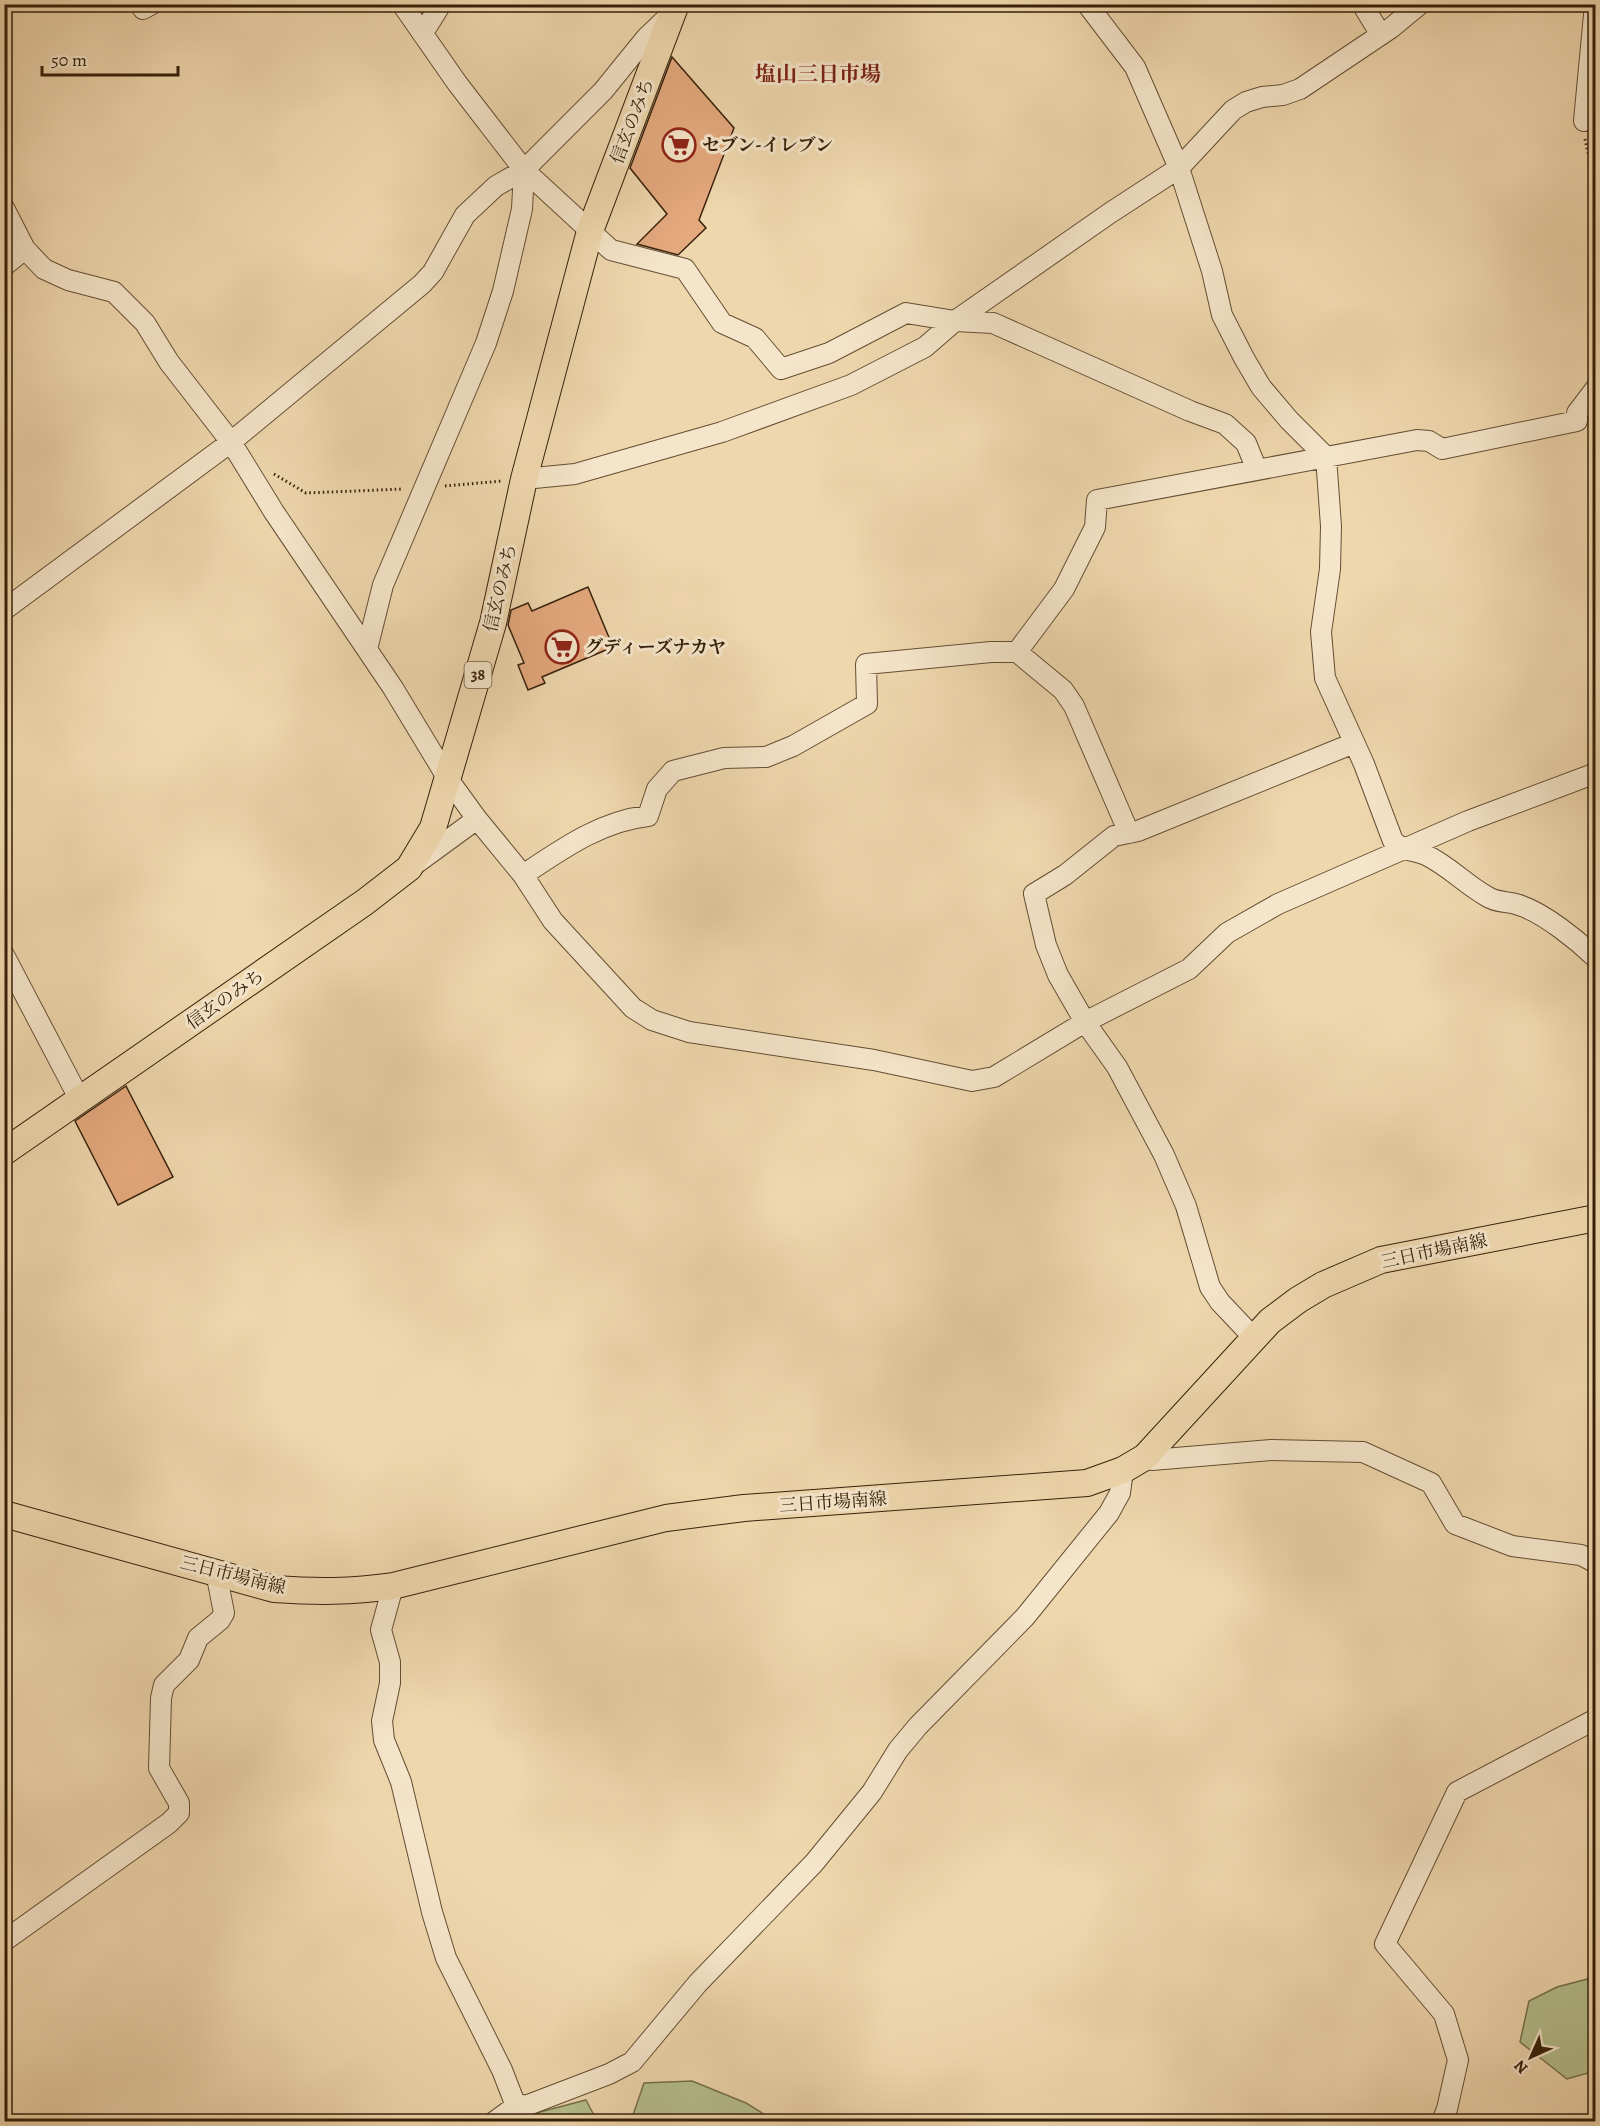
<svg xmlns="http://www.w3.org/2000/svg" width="1600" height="2126" font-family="Alegreya,'Noto Serif JP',serif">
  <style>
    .green { fill: #b5bf8d; stroke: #76704c; stroke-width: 1.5 }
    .building { fill: #e5a97e; stroke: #36200a; stroke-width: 1.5 }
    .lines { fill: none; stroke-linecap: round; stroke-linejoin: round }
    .minor-casing { stroke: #644e33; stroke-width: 22 }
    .major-casing { stroke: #36200a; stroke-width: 28 }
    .path { stroke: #36200a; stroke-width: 3; stroke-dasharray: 1.5 3; stroke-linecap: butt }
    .minor { stroke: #f5e5ca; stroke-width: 20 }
    .major { stroke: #efd7ad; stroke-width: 26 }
    .labels { text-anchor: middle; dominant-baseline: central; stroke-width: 6; stroke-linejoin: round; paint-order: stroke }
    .shield { fill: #f5e5ca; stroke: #6f5b44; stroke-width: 1.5 }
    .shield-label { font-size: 16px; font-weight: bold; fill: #36200a }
    .street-label { font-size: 18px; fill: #36200a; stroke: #f5e5ca }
    .poi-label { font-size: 18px; font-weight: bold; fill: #36200a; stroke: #f5e5ca; text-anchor: start }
    .quarter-label { font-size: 21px; font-weight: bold; fill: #7a1f14; stroke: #f5e5ca }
  </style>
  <rect width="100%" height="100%" fill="#efd7ad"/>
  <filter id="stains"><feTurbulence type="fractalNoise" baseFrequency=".00333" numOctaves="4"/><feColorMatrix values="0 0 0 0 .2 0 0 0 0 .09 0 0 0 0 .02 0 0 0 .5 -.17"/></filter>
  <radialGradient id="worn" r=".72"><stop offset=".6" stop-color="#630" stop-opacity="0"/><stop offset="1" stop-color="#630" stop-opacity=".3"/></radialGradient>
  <!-- green -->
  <path class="green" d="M1595,1977v94l-28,8 -47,-37 9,-41 28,-14z
    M692,2081l54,22 26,16 -1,2h-140l13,-38z
    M586,2100l10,19 -2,2h-71l17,-9z"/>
  <!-- building -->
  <path class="building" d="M672,57l62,71 -35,92 7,8 -28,27 -41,-11 30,-30 -37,-46z
    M588,587l25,60 -71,30 3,6 -17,7 -10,-25 6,-2 -16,-38 3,-15 17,-7 4,8z
    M126,1086l47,91 -55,28 -43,-84z"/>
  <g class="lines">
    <defs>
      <path id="minor" d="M140,4l3,5 9,-5
        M402,4l55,79 67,87 87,80 74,19 37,54 33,15 26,31 48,-16 77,-40 49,8 38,2 197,88 35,13 21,19 11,27
        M1087,4l48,63 44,101 33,103 10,44 22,43 17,29 28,33 37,37 5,69 -1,43 -9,63 4,46 39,86 29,77c15,13 18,7 33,14 23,11 40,30 62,42 9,6 21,4 31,8 25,8 58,35 77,53
        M1362,4l19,31
        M1595,4l-11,117 12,-5
        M423,33l18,-29
        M4,208l21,41 19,20 24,11 46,12 31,31 24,39 62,80 43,70 119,176 55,91 29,40 46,56 30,46 80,87 19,12 37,12 185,28 98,21 22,-4 91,-55 104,-53 38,-36 51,-29 190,-83 128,-48
        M4,266l21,-17
        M524,479l51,-5 147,-42 129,-47 74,-38 30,-26 155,-108 69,-45 54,-58 13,-8 16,-5 21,-2 17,-6 91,-61 29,-24
        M4,610l227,-168 191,-158 11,-12 32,-57 31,-29 28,-16 79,-79 43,-53 24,-23
        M367,649l16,-64 103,-242 17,-52 19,-82 2,-39
        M1017,652l46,38 11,16 55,127
        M414,865l63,-46
        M523,875c39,-26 78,-54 125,-59l9,-27 16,-18 51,-13 42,-1 27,-11 74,-42 -1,-40 125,-12h26l47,-63 31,-62 2,-27 320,-60 12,1 13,8 135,-28v-8l19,-25
        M4,955l76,145
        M1254,1338l-34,-36 -10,-15 -24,-81 -22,-51 -47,-88 -32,-45 -27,-47 -12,-30 -12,-51 31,-19 49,-39 24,-5 216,-88
        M1145,1457l7,3 119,-10 92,2 68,31 24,41 57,22 69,9 15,8
        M393,1586l-12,44 9,32v21l-8,38 2,19 17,42 31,130 14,46 56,112 14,36 12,-1 81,-31 23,-12 66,-79 116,-120 58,-71 26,-42 20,-24 107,-109 84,-104 11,-20 3,-23
        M4,1941l165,-118 10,-10v-10l-20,-35 2,-70 3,-13 25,-25 9,-22 22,-18 4,-7 -8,-41
        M494,2122l22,-16
        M1442,2122l5,-13 11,-49 -14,-46 -59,-70 72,-152 139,-73"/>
      <path id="major" d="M4,1152l361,-250 44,-34 24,-40 60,-205 31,-144 66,-248 86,-227
        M4,1514l270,75c43,3 77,3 119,-3l273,-68 78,-10 343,-25 36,-13 22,-13 125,-136 28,-21 25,-15 58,-25 215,-42"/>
    </defs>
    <!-- minor casing -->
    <use href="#minor" class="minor-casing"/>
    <!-- major casing -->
    <use href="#major" class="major-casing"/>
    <!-- path -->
    <path class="path" d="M1585,139l6,27 5,8
      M274,474l32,19 97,-4
      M445,486l57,-5"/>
    <!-- minor -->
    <use href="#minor" class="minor"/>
    <!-- major -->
    <use href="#major" class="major"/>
  </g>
  <!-- icons -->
  <defs>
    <symbol id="supermarket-ring" viewBox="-11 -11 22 22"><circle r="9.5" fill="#f5e5ca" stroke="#8f2418" stroke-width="1.5"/><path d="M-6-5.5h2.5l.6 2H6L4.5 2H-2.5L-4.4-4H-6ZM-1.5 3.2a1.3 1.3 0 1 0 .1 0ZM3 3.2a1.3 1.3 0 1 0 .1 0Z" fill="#8f2418"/></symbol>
  </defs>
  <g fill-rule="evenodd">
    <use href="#supermarket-ring" x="660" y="126" width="38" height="38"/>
    <use href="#supermarket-ring" x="543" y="628" width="38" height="38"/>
  </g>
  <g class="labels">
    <!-- shield labels -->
    <rect class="shield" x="464.5" y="662" width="27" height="26" rx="4.5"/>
    <g class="shield-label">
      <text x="478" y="675">38</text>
    </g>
    <!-- street labels -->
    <g class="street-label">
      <text transform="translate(632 121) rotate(-69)">信玄のみち</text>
      <text transform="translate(500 588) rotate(-77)">信玄のみち</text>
      <text transform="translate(225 999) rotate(-35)">信玄のみち</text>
      <text transform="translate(1434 1251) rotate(-12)">三日市場南線</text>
      <text transform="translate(833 1502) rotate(-4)">三日市場南線</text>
      <text transform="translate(233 1575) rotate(14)">三日市場南線</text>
    </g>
    <!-- poi labels -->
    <g class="poi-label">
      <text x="702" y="145">セブン-イレブン</text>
      <text x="585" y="647">グディーズナカヤ</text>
    </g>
    <!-- quarter labels -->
    <g class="quarter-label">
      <text x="818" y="74">塩山三日市場</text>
    </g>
  </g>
  <!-- margin -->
  <rect width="1600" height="2126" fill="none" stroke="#efd7ad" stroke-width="24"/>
  <rect x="6" y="6" width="1588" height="2114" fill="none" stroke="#36200a" stroke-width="3"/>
  <rect x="12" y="12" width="1576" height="2102" fill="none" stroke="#36200a" stroke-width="1.5"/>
  <!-- north arrow -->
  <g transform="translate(1531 2057) rotate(225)" stroke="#f5e5ca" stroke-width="4.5" paint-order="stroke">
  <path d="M0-4.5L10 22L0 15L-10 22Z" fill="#36200a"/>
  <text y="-9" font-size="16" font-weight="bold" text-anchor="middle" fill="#36200a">N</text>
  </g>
  <!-- scale -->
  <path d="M42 66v9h136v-9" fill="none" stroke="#36200a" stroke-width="3"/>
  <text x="51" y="66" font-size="18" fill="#36200a" stroke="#f5e5ca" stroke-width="4.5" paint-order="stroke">50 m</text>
  <rect width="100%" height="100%" filter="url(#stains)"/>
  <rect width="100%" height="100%" fill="url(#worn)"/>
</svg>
